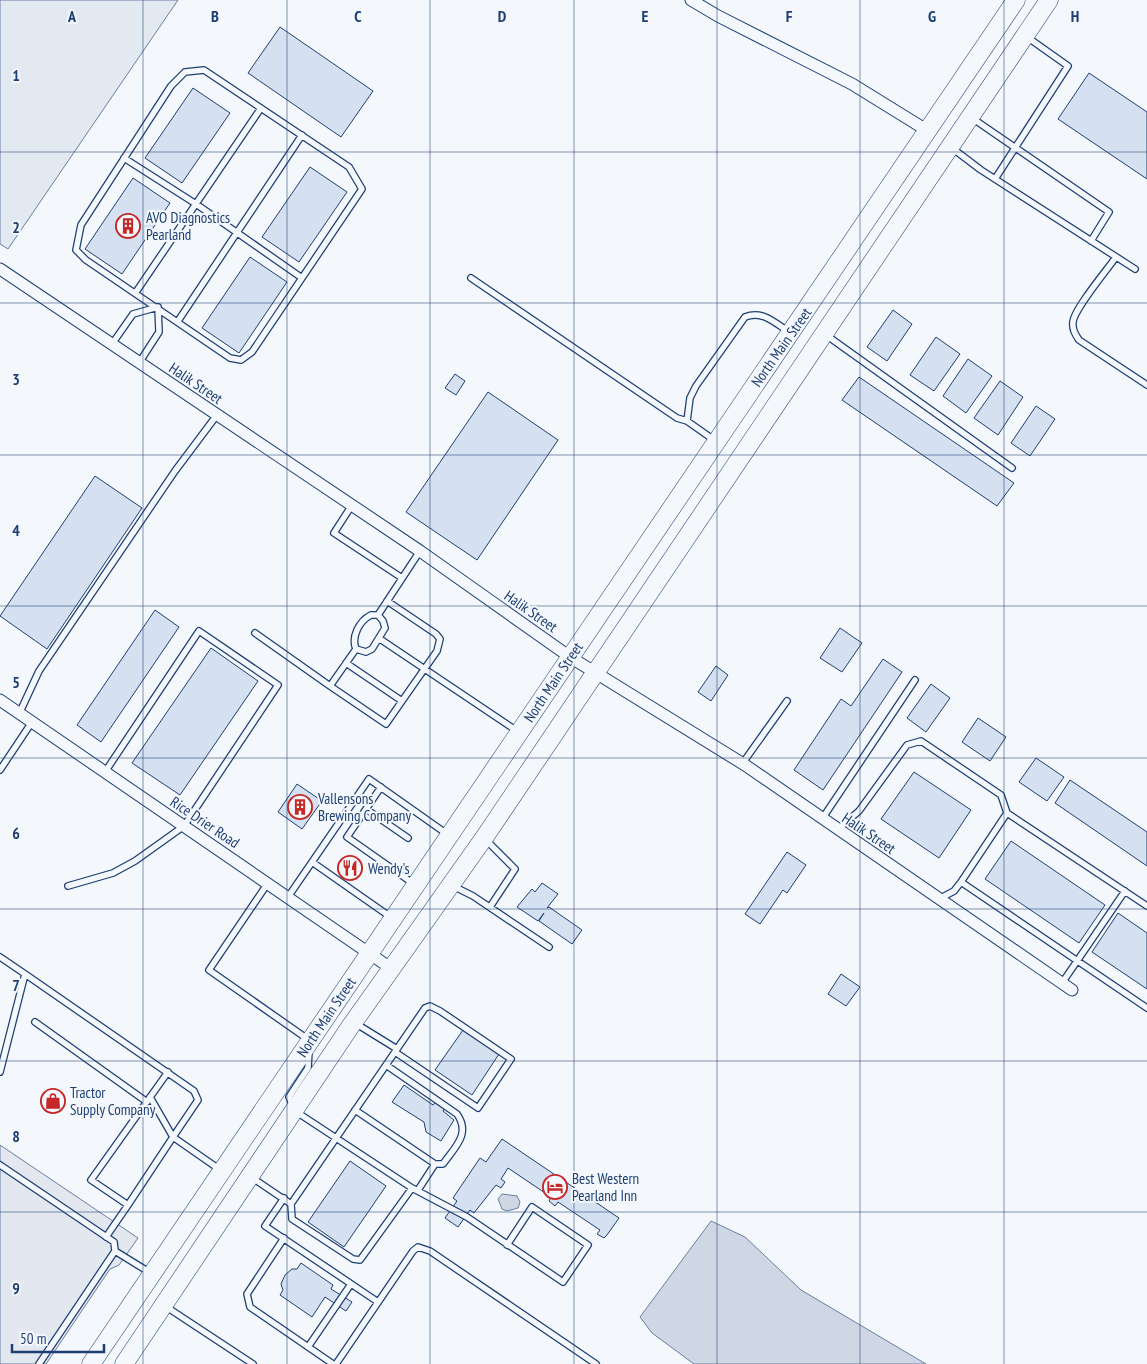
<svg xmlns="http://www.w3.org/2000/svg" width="1147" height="1364" font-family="'PT Sans Narrow',sans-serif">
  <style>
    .green { fill: #e3e9f0; stroke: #687fa3 }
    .parking { fill: #e3e8f0; stroke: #687fa3 }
    .water { fill: #cfd7e4; stroke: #687fa3 }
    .building { fill: #d5e0f0; stroke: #1d3f73 }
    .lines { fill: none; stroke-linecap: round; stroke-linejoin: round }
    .service-casing { stroke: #1d3f73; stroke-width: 8 }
    .minor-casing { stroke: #1d3f73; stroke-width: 13 }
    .primary-casing { stroke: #1d3f73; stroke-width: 19 }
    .service { stroke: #f4f7fb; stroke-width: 5.5 }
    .minor { stroke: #f4f7fb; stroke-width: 11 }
    .primary { stroke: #f4f7fb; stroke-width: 18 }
    .grid { fill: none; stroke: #1d3f73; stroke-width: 1; stroke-opacity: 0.55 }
    .labels { text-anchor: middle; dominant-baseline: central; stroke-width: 4; stroke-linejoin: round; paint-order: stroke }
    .poi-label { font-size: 15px; fill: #1d3f73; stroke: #f4f7fb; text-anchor: start }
    .street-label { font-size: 15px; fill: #1d3f73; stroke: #f4f7fb }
    .grid-label { font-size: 16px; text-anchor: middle; font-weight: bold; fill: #1d3f73; stroke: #f4f7fb; stroke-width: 4; stroke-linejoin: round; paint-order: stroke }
  </style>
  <rect width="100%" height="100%" fill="#f4f7fb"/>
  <!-- green -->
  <path class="green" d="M0,0h178l-170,249 -8,-5z"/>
  <!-- parking -->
  <path class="parking" d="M0,1145l138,93 -19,27 -9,4 -64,95h-46z"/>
  <!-- water -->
  <path class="water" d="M502,1194l15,2 3,6 -2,6 -11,3 -5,-2 -4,-10z
    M711,1221l34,16 56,53 125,74h-232l-42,-31 -12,-16z"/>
  <!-- building -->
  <path class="building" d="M280,27l93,64 -32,46 -93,-64z
    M1089,73l58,39v67l-89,-60z
    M193,88l37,25 -48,70 -37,-25z
    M310,167l37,25 -48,70 -37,-25z
    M133,178l37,25 -48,71 -37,-25z
    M250,257l37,25 -48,71 -37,-25z
    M893,310l19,14 -25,37 -20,-14z
    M936,337l24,17 -26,37 -24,-16z
    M968,359l24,17 -26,37 -23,-17z
    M455,374l10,7 -9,14 -11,-7z
    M859,377l155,106 -17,23 -155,-106z
    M1000,381l23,16 -25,38 -24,-17z
    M488,392l70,48 -81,120 -71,-48z
    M1036,406l19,13 -25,37 -19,-13z
    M95,476l47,32 -95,141 -47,-33z
    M155,610l24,17 -78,115 -24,-17z
    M840,628l22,15 -20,29 -22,-14z
    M211,648l47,33 -78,114 -48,-32z
    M883,659l19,13 -79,118 -29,-20 47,-71 10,7z
    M716,666l12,9 -17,26 -13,-9z
    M931,684l19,14 -24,34 -19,-14z
    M978,718l28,19 -16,24 -28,-19z
    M1036,758l28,19 -17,24 -28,-19z
    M914,772l57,38 -32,48 -58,-39z
    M1070,780l77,52v34l-92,-63z
    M297,784l25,17 -20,28 -24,-17z
    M1011,841l94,64 -26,38 -94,-64z
    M787,852l19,13 -19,28 -4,-3 -23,34 -15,-10z
    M542,883l16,11 -11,14 2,-1 33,23 -10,14 -33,-23 5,-8 -6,8 -21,-14 15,-18 3,3z
    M1118,913l29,20v56l-55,-37z
    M841,974l19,13 -14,19 -18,-12z
    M463,1030l36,24 -27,41 -37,-25z
    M404,1085l29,20 3,-3 9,6 -2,3 11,9 -13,21 -15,-9 -2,-10 -32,-20z
    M502,1139l117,79 -12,17 -3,3 -7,-4 3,-4 -42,-28 -3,4 -6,-5 2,-4 -43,-29 -7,11 4,3 -4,6 -5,-3 -22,28 -4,-3 -12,17 -13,-9 12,-17 -4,-3 27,-40 6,4z
    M350,1161l36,25 -42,61 -36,-25z
    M301,1263l32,22 -2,4 21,13 -6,9 -21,-14 -13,20 -32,-22 3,-5 -2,-6 4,-9 7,-6h5z"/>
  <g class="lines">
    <defs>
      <path id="service" d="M204,70l145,97 13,22 -110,163 -11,8 -11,-2 -144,-98 -10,-10 5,-25 90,-139 14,-14z
        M972,118l137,94 -18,29
        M952,148l29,22 154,99
        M124,158l72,46 106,74
        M995,179l73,-113 -41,-29
        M1116,257c-9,13 -42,52 -43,65 -1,7 2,12 6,18l68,45
        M471,278l206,140 10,3 27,19
        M136,292l125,-184
        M178,321l124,-186
        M826,335l186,133
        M112,344l21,-30 25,-7
        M139,363l20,-31 -1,-25
        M687,421l3,-23 6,-12 49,-69c17,-7 29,5 44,15
        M352,505l-18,28 68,45
        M371,615h7l5,6 2,7 -13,21 -6,3 -10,-3c-5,-12 3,-28 15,-34z
        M378,615l42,-64
        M255,633l75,53 26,-37
        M380,639l137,92
        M346,663l56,38 35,-50 3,-12 -4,-5 -49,-33
        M330,686l56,38 16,-23
        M19,714l20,-43 136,-200 42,-56
        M742,764l45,-63
        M0,770l32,-48
        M381,787l-34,50 67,47
        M366,809l42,29
        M822,819l93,-139
        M838,829l21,-18 48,-66 14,-4 80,54 6,18
        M485,839l30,30 -25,38
        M312,862l80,56
        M268,883l-59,87 100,70
        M68,886l45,-13 22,-12 49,-35 94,-141 -79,-54 -94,141
        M453,886l20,10 76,51
        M288,897l81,-118 78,55
        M939,899l15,-8 7,-9
        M1147,906l-140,-93 -46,69 186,126
        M0,957l25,17
        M1062,983l63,-92
        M35,1022l112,80
        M355,1023l42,26
        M309,1051l-1,17 -19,29 6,14 117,77 55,29 96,65 25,-37 -56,-38 -25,38
        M0,1072l25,-98 169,117 4,9 -25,37 46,32
        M150,1097l23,40 -45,68 -37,-25 77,-108
        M355,1110l80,54h8c12,-17 28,-30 14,-50l-71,-49
        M0,1165l114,77 1,9 -76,113
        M251,1177l40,27 134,-196 5,-2 10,5 71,48 -33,49 -83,-56
        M418,1190l17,-26
        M284,1198l-19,28 113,76
        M291,1204l1,15 61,40 7,1 52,-72
        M106,1237l22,-32
        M284,1238l-37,56 3,13 83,57
        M115,1251l34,21
        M165,1306l88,58
        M308,1347l43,-63
        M336,1364l77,-113 5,-4 12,4 166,113"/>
      <path id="minor" d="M691,0l27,16 134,68 76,47
        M0,269l420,282 150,106 175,108 327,225
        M0,700l392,269"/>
      <path id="primary" d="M91,1364l925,-1364
        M124,1364l226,-337 134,-189 565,-838"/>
    </defs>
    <!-- service casing -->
    <use href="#service" class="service-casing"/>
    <!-- minor casing -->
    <use href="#minor" class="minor-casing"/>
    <!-- primary casing -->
    <use href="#primary" class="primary-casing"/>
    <!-- service -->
    <use href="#service" class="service"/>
    <!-- minor -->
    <use href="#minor" class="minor"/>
    <!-- primary -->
    <use href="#primary" class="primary"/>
  </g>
  <!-- grid -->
  <path class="grid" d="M143,0v1364M287,0v1364M430,0v1364M574,0v1364M717,0v1364M860,0v1364M1004,0v1364M0,152h1147M0,303h1147M0,455h1147M0,606h1147M0,758h1147M0,909h1147M0,1061h1147M0,1212h1147"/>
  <!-- icons -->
  <defs>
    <symbol id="building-ring" viewBox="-11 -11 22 22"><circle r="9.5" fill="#f4f7fb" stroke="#c62828" stroke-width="1.5"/><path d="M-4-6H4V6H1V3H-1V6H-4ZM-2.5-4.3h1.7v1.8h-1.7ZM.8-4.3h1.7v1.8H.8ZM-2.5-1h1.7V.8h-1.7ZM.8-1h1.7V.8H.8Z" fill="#c62828"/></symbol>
    <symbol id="restaurant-ring" viewBox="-11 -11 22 22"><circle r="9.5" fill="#f4f7fb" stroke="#c62828" stroke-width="1.5"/><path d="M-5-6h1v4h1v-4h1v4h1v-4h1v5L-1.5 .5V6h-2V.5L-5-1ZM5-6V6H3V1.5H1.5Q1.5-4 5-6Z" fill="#c62828"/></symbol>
    <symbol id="shop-ring" viewBox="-11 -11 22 22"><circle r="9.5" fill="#f4f7fb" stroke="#c62828" stroke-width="1.5"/><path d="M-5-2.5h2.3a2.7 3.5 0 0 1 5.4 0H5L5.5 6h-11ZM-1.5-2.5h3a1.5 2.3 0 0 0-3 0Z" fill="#c62828"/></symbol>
    <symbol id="hotel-ring" viewBox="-11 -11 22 22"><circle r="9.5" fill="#f4f7fb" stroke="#c62828" stroke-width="1.5"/><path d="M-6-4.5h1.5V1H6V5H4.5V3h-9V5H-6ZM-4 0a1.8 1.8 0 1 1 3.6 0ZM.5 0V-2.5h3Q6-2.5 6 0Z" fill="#c62828"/></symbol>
  </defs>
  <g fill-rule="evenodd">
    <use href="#building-ring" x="114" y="212" width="28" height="28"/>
    <use href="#building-ring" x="286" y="793" width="28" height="28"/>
    <use href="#restaurant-ring" x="336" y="854" width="28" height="28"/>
    <use href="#shop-ring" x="39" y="1087" width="28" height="28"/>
    <use href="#hotel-ring" x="541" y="1173" width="28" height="28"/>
  </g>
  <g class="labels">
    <!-- poi labels -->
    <g class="poi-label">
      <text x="146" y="217">AVO Diagnostics<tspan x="146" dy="17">Pearland</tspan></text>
      <text x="318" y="798">Vallensons<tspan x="318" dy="17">Brewing Company</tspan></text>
      <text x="368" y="868">Wendy's</text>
      <text x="70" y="1092">Tractor<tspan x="70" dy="17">Supply Company</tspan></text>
      <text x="572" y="1178">Best Western<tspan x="572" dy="17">Pearland Inn</tspan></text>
    </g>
    <!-- street labels -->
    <g class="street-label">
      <text transform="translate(781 347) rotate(-55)">North Main Street</text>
      <text transform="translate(196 383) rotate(34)">Halik Street</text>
      <text transform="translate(531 611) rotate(35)">Halik Street</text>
      <text transform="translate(553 682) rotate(-56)">North Main Street</text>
      <text transform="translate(205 822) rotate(34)">Rice Drier Road</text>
      <text transform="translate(869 833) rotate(34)">Halik Street</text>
      <text transform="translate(326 1017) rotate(-56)">North Main Street</text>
    </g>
  </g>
  <g class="grid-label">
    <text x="72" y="22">A</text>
    <text x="215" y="22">B</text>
    <text x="358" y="22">C</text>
    <text x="502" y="22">D</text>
    <text x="645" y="22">E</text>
    <text x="789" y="22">F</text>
    <text x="932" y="22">G</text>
    <text x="1075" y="22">H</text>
    <text x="16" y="81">1</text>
    <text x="16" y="233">2</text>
    <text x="16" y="385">3</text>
    <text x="16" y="536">4</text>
    <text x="16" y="688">5</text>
    <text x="16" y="839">6</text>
    <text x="16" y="991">7</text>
    <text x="16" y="1142">8</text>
    <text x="16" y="1294">9</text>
  </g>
  <!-- scale -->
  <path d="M12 1344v8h92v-8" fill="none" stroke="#1d3f73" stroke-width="2.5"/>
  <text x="20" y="1344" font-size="15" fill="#1d3f73" stroke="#f4f7fb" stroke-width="4" paint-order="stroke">50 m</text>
</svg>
